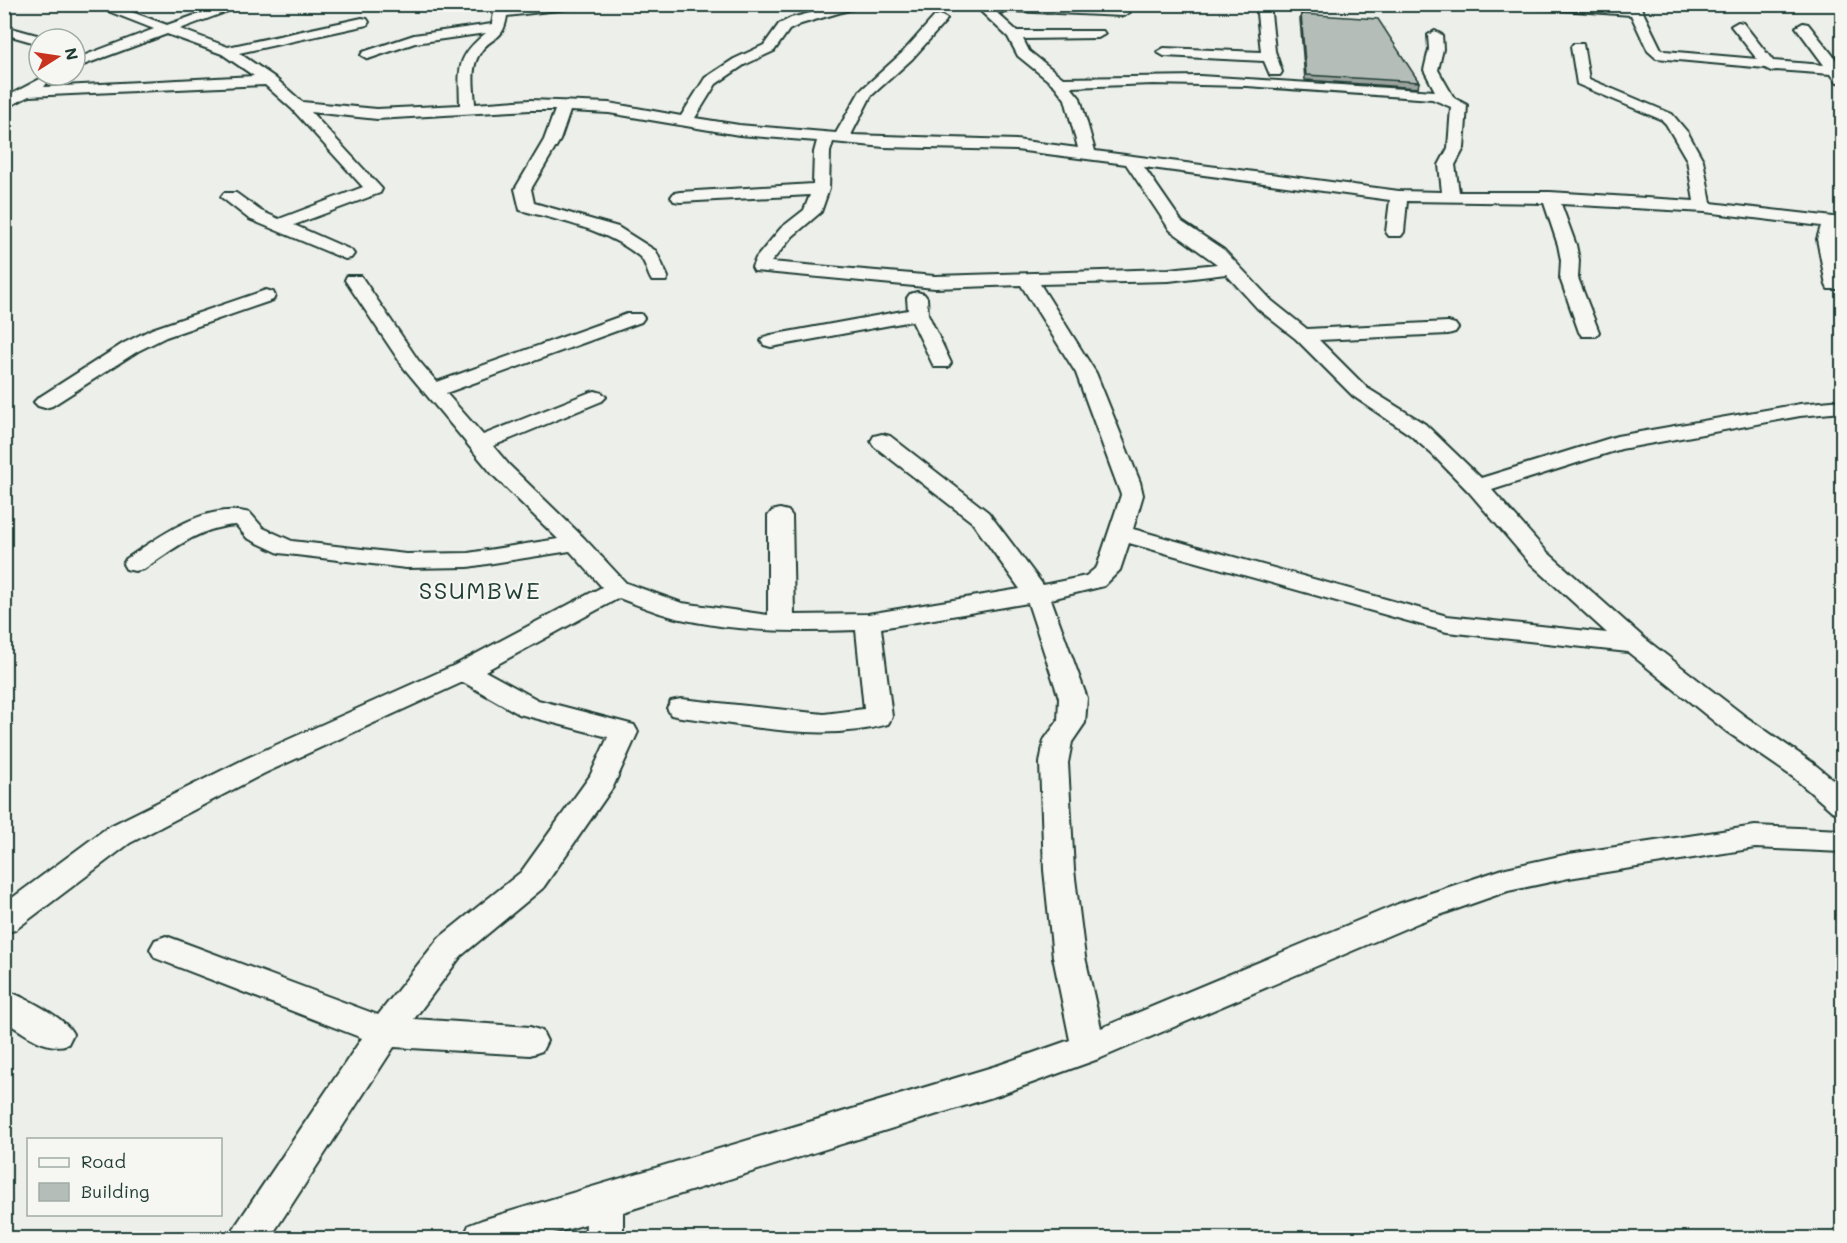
<svg xmlns="http://www.w3.org/2000/svg" width="1847" height="1243" font-family="Mali,sans-serif">
  <style>
    .lines { fill: none; stroke-linecap: round; stroke-linejoin: round }
    .street-casing { stroke: #1f3d34; stroke-width: 4 }
    .street { fill: #f6f6f2; fill-rule: evenodd }
    .wall { fill: #9ba39e; stroke: #1f3d34; stroke-width: 1.5 }
    .building { fill: #b4bdb8; stroke: #1f3d34; stroke-width: 1.5 }
    .labels { text-anchor: middle; dominant-baseline: central; stroke-width: 4.5; stroke-linejoin: round; paint-order: stroke }
    .quarter-label { font-size: 24px; letter-spacing: 1.5px; fill: #1f3d34; stroke: #f6f6f2 }
  </style>
  <rect width="100%" height="100%" fill="#edefea"/>
  <filter id="ink" filterUnits="userSpaceOnUse"><feTurbulence type="fractalNoise" baseFrequency=".0167" numOctaves="2"/><feDisplacementMap in="SourceGraphic" scale="12" xChannelSelector="R" yChannelSelector="G"/><feConvolveMatrix kernelMatrix="1 2 1 2 8 2 1 2 1" color-interpolation-filters="sRGB"/></filter>
  <g filter="url(#ink)">
    <g class="lines">
      <defs>
        <path id="street" d="M90,4h20l57,21 60,-21h20l-67,25 48,18 134,-29 5,1 2,3 -2,3 -128,28 35,24 28,25 75,7 83,-4c-1,-37 -4,-48 26,-72l-71,10 -47,16 -7,-4 2,-3 51,-17 78,-11 2,-11c12,-11 70,-9 87,-9l-6,4 -68,8c-4,27 -16,19 -27,37 -10,15 -6,34 -5,51l55,-4 79,3 72,13 24,-38 29,-19 30,-14 15,-21 12,-6 54,-14h24l-68,20 -12,6 -15,21 -30,14 -28,19 -21,34 44,7 97,8 24,-42 42,-38 33,-37 5,-1 7,4 -2,3 -33,37 -41,37 -20,39 165,5 62,8 -13,-49 -10,-13 -37,-30 -10,-19 -35,-33h72l83,5 2,3 -7,4 -111,-5 -15,2 20,18h86l2,3 -7,4 -75,1 6,12 34,27 137,-2 235,15 -11,-21 5,-21 -1,-14 7,-4 7,4 1,14 -5,21 16,28 13,7 -3,43 -9,17 4,27h91l144,9 -7,-41 -21,-36 -4,-4 -85,-36 -6,-37 2,-3h10l6,35 83,35 16,19 15,27 8,43 131,15v10h-4c-6,20 7,40 4,61h-14l-2,-4 -9,-46 4,-13 -116,-14 -144,-8 15,41 3,15 -1,18 21,54 -3,4h-14l-3,-4 -19,-54 1,-18 -3,-15 -14,-42 -137,-2 -3,31 -3,4h-12l-3,-4 4,-32 -246,-33 38,55 42,28 48,51 35,28 141,-7 7,2 3,4 -3,4 -7,2 -129,6 48,48 58,36 56,54 136,-42 183,-32 42,-4v12l-42,4 -179,33 -129,41 54,61 98,87 102,79 67,46 29,24v27l-10,-3 -39,-34 -67,-46 -98,-79 -181,-20 -318,-89 -9,27 -16,16 -53,13 36,99 -2,25 -13,19 -4,21 6,107 11,87 16,71 297,-124 108,-36 63,-14 186,-28 87,4v22l-87,-4 -186,30 -61,13 -88,31 -319,136 -102,37 -376,117v26h-38l1,-14 -48,14h-75l6,-13 13,-5 517,-155 71,-25 -17,-83 -9,-87 -4,-107 4,-23 14,-19 1,-23 -31,-95 -147,25 11,89 -4,7c-67,19 -140,1 -207,-7l-10,-2 -4,-7 4,-7 10,-2 143,15 40,-5 -8,-79c-61,2 -120,2 -180,-12 -19,-5 -38,-13 -57,-20l-134,73 53,29 96,25 4,7 -25,55 -70,101 -82,68 -47,63 116,8 12,4 5,10 -5,10 -12,4 -136,-8 -124,191h-40l6,-13 126,-187 -207,-80 -5,-9 5,-9 11,-4 11,4 201,75 61,-77 82,-66 69,-96 18,-39 -89,-23 -56,-32 -198,91 -135,70 -115,87 -11,3v-29l104,-77 137,-68 210,-94 147,-78 -32,-36 -102,16 -62,1 -127,-15 -32,-15 -11,-13c-36,2 -64,25 -92,44l-9,2 -9,-2 -3,-5 3,-5c36,-24 79,-57 124,-46l13,15 29,13 114,13 62,-1 90,-14 -65,-64 -89,-107 -59,-88 2,-4h14l57,84 19,22 190,-68h14l3,4 -3,4 -195,71 37,42 105,-42 7,-2 7,2 4,4 -4,4 -109,45 16,19 75,73 42,45 56,20 86,12v-99l4,-5 8,-2 8,2 4,5 2,99 74,-1 152,-25 -48,-67 -98,-76 -3,-5 3,-5 8,-2 8,2 98,76 55,73 43,-9 11,-9 24,-72 -45,-122 -55,-88 -86,3 -181,-17 -2,-4 4,-9 25,-30 23,-18 6,-15 -130,7 -6,-1 -3,-4 3,-4 6,-1 133,-8 1,-32 3,-11 -78,-6 -130,-22 -39,-2 -10,29 -29,49 3,14 84,24 38,24 12,26 -2,4h-14c-5,-7 -6,-19 -12,-24 -33,-28 -80,-36 -120,-47l-5,-21 29,-49 11,-30h-25l-153,9 -66,-7 71,77 -2,4 -86,32 57,25 3,4 -3,4 -6,1 -96,-40 -28,-22 3,-4h12l25,18 18,8 84,-32 -71,-78 -27,-24 -236,11 -25,13v-11l36,-19 7,4 -3,4 210,-11 -32,-22 -55,-20 -92,34v-9l79,-30zM1153,84l94,2 185,13 19,8 -3,41 -9,17 3,27 -43,-1 -304,-40 -15,-53 -9,-11zM833,142l51,5 132,3 110,14 44,66 47,34 -48,5 -234,7 -164,-14 22,-26 28,-24 8,-23 1,-37zM1226,274l32,35 38,30 57,57 56,38 24,21 36,37 59,69 79,72 -160,-17 -314,-87 10,-34 -3,-13 -44,-109 -56,-89 129,-3z
          M1256,4h14l5,47 7,21 -2,3h-10l-6,-14 -100,-5 -7,-4 7,-4 97,4z
          M1529,4l98,2 12,-2 22,45 4,2 92,8 -26,-33 7,-4 5,1 30,38 51,4 -28,-38 7,-4 5,1 34,43v16l-5,-1 -6,-8 -55,-4 -5,1 -6,-3 -109,-10 -8,-7 -17,-36 -96,-7z
          M4,26l40,11 1,2h-6v5l-35,-10z
          M266,290l7,2 2,4 -2,4 -107,37 -28,14 -86,55 -7,2 -7,-2 -4,-4 4,-4 86,-55 28,-14z
          M917,292l7,2 3,4 1,16 23,49 -3,4h-14l-22,-46 -141,26 -7,-2 -3,-4 3,-4 7,-2 137,-25 -1,-12 3,-4z
          M4,990c20,7 60,26 69,44l-5,10c-23,8 -44,-12 -64,-23z"/>
      </defs>
      <!-- street casing -->
      <use href="#street" class="street-casing"/>
      <!-- street -->
      <use href="#street" class="street"/>
    </g>
    <!-- wall -->
    <path class="wall" d="M1301,14l118,68 -1,6 -113,-8 -5,-61z"/>
    <!-- building -->
    <path class="building" d="M1301,14l77,5 41,63 -113,-7z"/>
  </g>
  <g class="labels">
    <!-- quarter labels -->
    <g class="quarter-label">
      <text x="480" y="589">SSUMBWE</text>
    </g>
  </g>
  <!-- margin -->
  <rect width="1847" height="1243" fill="none" stroke="#f6f6f2" stroke-width="24"/>
  <rect x="12" y="12" width="1823" height="1219" fill="none" stroke="#1f3d34" stroke-width="2" filter="url(#ink)"/>
  <!-- legend -->
  <rect x="27" y="1138" width="195" height="78" fill="#f6f6f2" stroke="#a0aca6" stroke-width="1.5"/>
  <rect x="39" y="1158" width="30" height="9" fill="#f6f6f2" stroke="#a0aca6" stroke-width="1.5"/>
  <text x="81" y="1168" font-size="18" fill="#1f3d34">Road</text>
  <rect x="39" y="1183" width="30" height="18" fill="#b4bdb8" stroke="#a0aca6" stroke-width="1.5"/>
  <text x="81" y="1198" font-size="18" fill="#1f3d34">Building</text>
  <!-- north arrow -->
  <g transform="translate(57 57) rotate(78)"><circle r="28" fill="#f6f6f2" stroke="#a0aca6" stroke-width="1.5"/>
  <path d="M0-4.5L10 22L0 15L-10 22Z" fill="#c8321e"/>
  <text y="-9" font-size="16" font-weight="bold" text-anchor="middle" fill="#1f3d34">N</text>
  </g>
</svg>
